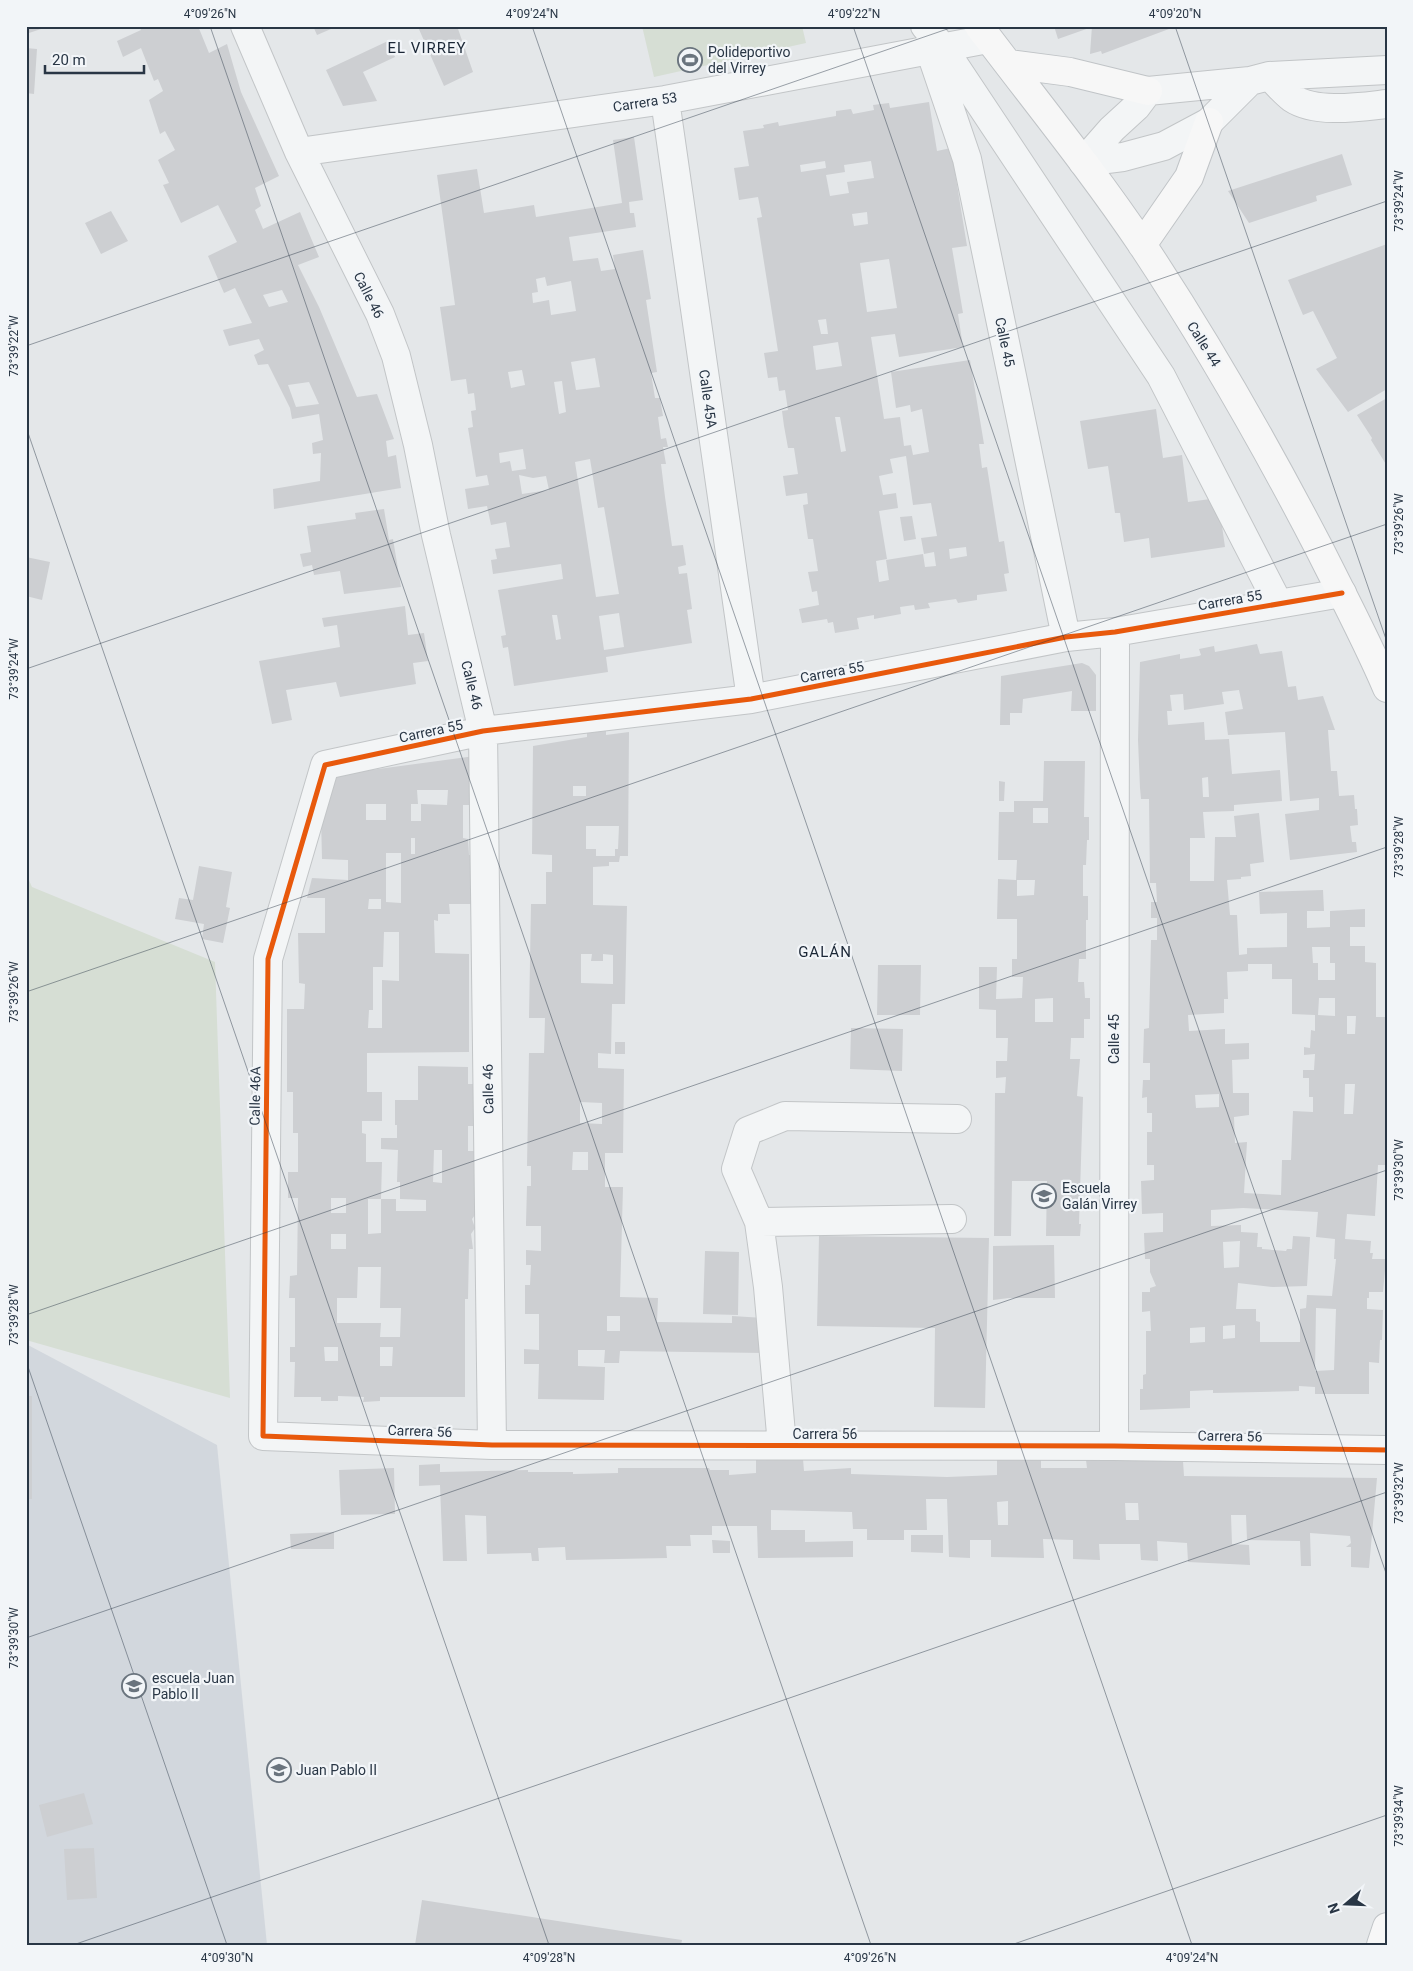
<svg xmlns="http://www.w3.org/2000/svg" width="1413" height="1971" font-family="Roboto,sans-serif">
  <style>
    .built { fill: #d2d7dd }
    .green { fill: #d6ded4 }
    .building { fill: #cdcfd2; fill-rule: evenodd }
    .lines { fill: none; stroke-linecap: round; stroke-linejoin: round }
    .minor-casing { stroke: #c2c5c7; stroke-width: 30 }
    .major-casing { stroke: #c0c4c7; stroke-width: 30 }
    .minor { stroke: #f3f5f6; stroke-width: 28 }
    .major { stroke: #f7f7f7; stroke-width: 28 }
    .cycleway-casing { stroke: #f2f5f8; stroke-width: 8 }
    .cycleway { stroke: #e8590c; stroke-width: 5 }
    .ticks { fill: none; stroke: #293645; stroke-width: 1; stroke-opacity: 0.45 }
    .labels { text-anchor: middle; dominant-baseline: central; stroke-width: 4.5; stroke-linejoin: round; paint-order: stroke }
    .poi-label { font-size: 14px; fill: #293645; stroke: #f2f5f8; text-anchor: start }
    .street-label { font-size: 14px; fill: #293645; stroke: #f2f5f8 }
    .neighbourhood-label { font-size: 15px; letter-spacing: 1px; fill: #1b2736; stroke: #f2f5f8 }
    .neatline { fill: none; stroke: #293645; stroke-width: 2 }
    .ticks-label { font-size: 12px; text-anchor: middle; fill: #293645 }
  </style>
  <rect width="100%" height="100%" fill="#e4e7e9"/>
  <!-- built -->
  <path class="built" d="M26,1344l191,101 50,500h-237l-4,-5z"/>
  <!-- green -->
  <path class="green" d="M642,26h160l4,17 -152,34z
    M26,874l6,13 183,75 15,436 -204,-58z"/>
  <!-- building -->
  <path class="building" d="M26,26h21v1l-21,7z
    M139,26h59l11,27 18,-9 14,48 38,84 -24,12 6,18 -6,4 8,19 37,-17 19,45 -21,8 21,42 38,90 20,-3 17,45 -8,2 2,16 8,-2 5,33 -127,21 -1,-20 47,-8 1,-28 -8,1 -1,-11 11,-3 -4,-26 -27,5 -2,-11 -22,-44 -10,1 -4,-10 10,-5 -5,-11 -30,7 -6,-16 29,-7 -17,-35 -11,5 -16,-37 29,-14 -19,-37 -37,18 -18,-38 6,-2 -11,-23 17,-10 -10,-19 -5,3 -11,-34 14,-9 -5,-12 -4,2 -13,-33 -18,9 -6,-16 24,-11zM282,290l6,12 -19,5 -6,-12zM309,382l10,22 -23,3 -8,-22z
    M313,26h25l-21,9z
    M420,26h37l16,46 -29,14 -26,-59z
    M1054,26h38v1l-34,12z
    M1092,26h85l-75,28 -1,-3 -11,3z
    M388,41l7,16 -32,15 14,29 -34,5 -17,-36z
    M26,48l11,1 -3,45 -8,-1z
    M929,102l8,49 14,-3 16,98 -15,2 11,65 -5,1 5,33 -64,10 -4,-23 -24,3 13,82 16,-2 4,29 7,-1 2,10 16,-3 -7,-43 -11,3 -1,-7 -14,3 -5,-36 79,-12 14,84h-5l3,24 5,-1 12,75 5,-1 5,32 -5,1 3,17 -30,4v5l-19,3 -2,-4 -28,4 2,5 -15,2 -1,-5 -14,2 1,7 -27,5v-4l-17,3 2,11 -24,4 -2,-11 -5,1 -1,-4 -25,4 -3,-14 20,-4 -2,-14 -5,1 -4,-20 10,-1 -5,-32h-5l-5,-34 5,-1 -1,-11 -21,3 -3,-20 15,-2 -4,-26h-6l-4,-22 -2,-15 6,-1 -3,-20 -6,1 -2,-14 -9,1 -4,-25 14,-2 -21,-133 5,-1 -4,-20 -19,3 -5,-32 15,-2 -6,-35 21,-3 -1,-3 15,-3 1,4 57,-10v-5l15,-2 2,5 21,-4 -1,-5 16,-2 1,5zM825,161l1,7 -25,4 -1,-7zM871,161l3,17 -27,4 2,11 -19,3 -4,-21 19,-3 -1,-7zM867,212l1,12 -14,2 -2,-12zM889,259l8,49 -30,4 -7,-49zM826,319l2,15h-7l-3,-14zM838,342l4,24 -26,4 -3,-24zM835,417h5l6,34 -5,1zM906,456l7,49 18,-2 6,33 -16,2 3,16 10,-2 2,14 -11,1 -2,-13 -37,6 3,20 -10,2 -3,-21 11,-2 -8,-48 19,-3 -2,-15 -13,2 -4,-19 14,-3 -3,-14zM966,547l1,9 -17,3 -1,-10z
    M634,137l9,63 -14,2 1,11h4l2,14 -67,10 4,24 25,-3 3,13 14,-2 -2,-14 30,-5 8,49 -5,1 11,72 -6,1 4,25h5l3,18 -5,1 3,22 5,-1 2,9h-5l3,17h-5l4,33 7,49 11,-1 3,20 -8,2 1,7 8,-1 5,36 -5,1 5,33 -86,14 2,15 -94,14 -6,-39 -5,1 -2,-12 5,-1 -8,-45 65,-11 -2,-15 -68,10 -2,-14 6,-1 -2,-10 15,-2 -4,-25 -15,3 -4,-19 -19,3 -3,-20 24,-4 -2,-10 -11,2 -8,-49 5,-1 -2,-16 5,-1 -2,-17 -6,1 -2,-15 -15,2 -11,-74 15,-2 -18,-130 40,-6 7,44 50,-8 2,12 86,-14 -9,-63zM545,277l2,9 24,-5 5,30 -25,4 -2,-15 -16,3 -1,-10 6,-1 -2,-13zM595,358l5,29 -24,3 -5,-28zM522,370l3,15 -14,3 -3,-16zM562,381l4,31 -7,2 -5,-32zM523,449l3,20 -14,2 -2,-10 -10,2 -1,-10zM590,459l8,49 6,-1 15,87 -23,3 -21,-135zM519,475l14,3 13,-2 3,14 -27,4zM619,613l5,34 -20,3 -5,-34zM552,615h5l4,24 -5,1z
    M1342,154l10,31 -36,11 1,5 -68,22 -21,-32z
    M111,211l17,30 -27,13 -16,-31z
    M1387,244v145l-39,23 -32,-43 21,-11 -24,-47 -10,4 -15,-35z
    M1387,398v68l-16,-26 1,-2 -15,-23z
    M1156,409l7,49 19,-3 6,47 30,-4 7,49 -74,11 -2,-20 -25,4 -4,-29h-5l-7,-47 -20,3 -8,-48z
    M384,509l5,31 4,-1 8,48 -57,7 -4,-23 -26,4 -2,-10 -9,2 -3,-13 11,-2 -4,-26 49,-7 -1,-6z
    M912,516l4,23 -12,2 -4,-24z
    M26,557l24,5 -8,38 -16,-4z
    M405,606l3,29 16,-2 4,28 -15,2 3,21 -76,13 -4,-15 -50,8 6,30 -20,4 -13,-63 81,-14 -3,-22 -13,2 -2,-9z
    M1257,644l3,10 22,-3 6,36 8,-1 2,14 25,-4 12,34h-7l3,41h6l2,25 15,-1 1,14h2l1,16 -8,1 2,16h4l1,10 -67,8 -5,-46 34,-4v-12l-29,3 -5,-69 -57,3 -3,-23 18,-3 -4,-19 -17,2 2,12 -40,6 -1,-16 -13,1 2,16h-5l1,14 36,-3 1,18 24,-1 3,35 48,-4 2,31 -48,4v6l-31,1 2,26h-15v43h24l1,-44h21l-2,-21 25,-3 5,49 -14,2 1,12 -10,1v2l-14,1 3,35h7l2,40 8,-1v-6l40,-1v-34l-27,1 -1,-22 64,-2 1,21h-17v17l23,-1v-16l35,-2v18h-15v19h15v16l11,1v54h11v148h-9l-3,51 -28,-2 -2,25 26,2 -1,12h3l-1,6h14l-3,33h-14v6h-2v11l16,1 -1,30h-2l-1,23 -10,-1v32h-54v-7l-16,-1v5l-86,2v-3l-23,1v17l-50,2v-21h3v-14l3,-1v-43h5l-1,-20 -8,1v-20h8v-4l6,-2 -6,-14v-13h-5l-1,-26 19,-1v-19l-21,1 -1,-33 13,-1v-15h-7v-33h5v-19h-5v-16l-5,1 1,-18h7v-17h-7l1,-34 5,-1 2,-88h6v-22h-6v-16h6l-1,-19h-6l-1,-84h-8l-1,-11 -2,-48 2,-78 40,-8v5l19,-3 2,-1 -2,-6 15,-3 1,6zM1208,777l1,20h-6l-1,-19zM1312,947h18v16h5v17h-17v-17h-5zM1248,964h24v15h20v35l23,1v16l-4,-1 -1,18 -6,-1v8l11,-1 -1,16h-11v8h6v19h4v15l-20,-1 -2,49h-9l-1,35 -37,-2 3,-51 -12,1 -1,-26 15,-2v-22h-16l-1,-33 17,-1v-16l-24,1v-15l-36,2 -1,-16 36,-2v-14h4l-1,-27 21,-1zM1319,998h16v18l-17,-1zM1347,1016h9l-1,18h-8zM1345,1084h10l-2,30h-9zM1219,1094v13l-23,1 -1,-13zM1243,1208l75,4 -2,25 19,2 -1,20h2l-4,37 -25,-1 -1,13 -6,1v33h-40v-20l-4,-1v-12h-20l2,-26 35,4 34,-1 3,-49 -17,-1 -1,13h-5l-1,2 -24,-2v-2h-5l1,-14 -17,-1v-7l-30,1v-16zM1240,1241l-1,26 -15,1 -1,-26zM1316,1308l20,1 -2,61 -19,1zM1235,1325v13l-12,1v-13zM1205,1327v15l-15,1v-15z
    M1082,663l7,3 7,9v36h-25l1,-20 -49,8 -1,14h-12v12h-10l1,-49z
    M606,731v4l23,-3 -1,124h-8l-1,6h-10v4l-16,1v38l34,1 -2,98h-13l-1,50 -13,-1v15l26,1 -1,84h-18v34h18l-3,110 38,1 -1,24 75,1v-7l33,2 1,35 -146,-2 -1,12h-15l1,-13h-27v16l27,1 -1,33 -66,-1 1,-35h-15v-15l15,1v-36h-14v-29h5l1,-20h-5v-15l15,1v-25h-15v-3l1,-37h4v-20h-4l2,-113h15l1,-35h-16l2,-114h15v-32h6v-17l-20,-1 1,-108 54,-9v-4zM573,786h13v10h-13zM586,826h33l-1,23h-3v7h-19v-7h-10zM581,954h11l-1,7h12v-7l10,1v29l-32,-1zM580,1102l22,1v21l-22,-1zM573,1152h15v18h-16zM607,1316h13v15h-13z
    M475,756l-1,49h-11v33l5,1 1,16h11v49h-31l1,10h-12v7l-4,-1 1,33 34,1v98l-102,1v39h15v29h-20v12l4,1v28h16l-1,37h-13v35l13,-1v-34h15v12h30v-11l-26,-1v-17h-3l1,-32 -17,-1v-11h16v-13h-2v-25h23v-34l50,1v17h9l-1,42h-8v25h8l-1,49v15l-3,4 3,9 -4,6 2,15h-4l-1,50h-3v98h-85v4l-17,1 1,-5 -26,-1v5h-17v-4h-27l1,-35h-5v-15h5v-49h-6l1,-22 7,-1 1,-77h-10v-26h10v-39h-5v-41h-6v-83h17l1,-25 -6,-1 -1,-50h27v-35h-18l5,-20 36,2v-20l-26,-1 -1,-41 13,-40 7,-4zM417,790h31l-1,15 -26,-1v17h-10v-17h7zM366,804h20v16h-20zM411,838h4v16h-4zM386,853h15v50l-15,-1zM369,899h12v10h-13zM399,932v49l-17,-1v48h-14l1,-18h4v-43h10l1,-35zM434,1150h8v33l-9,-1zM331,1198h15v15h-15zM331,1234h15v15h-15zM358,1267h23l-1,41h21l-1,29h-20l1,-14h-44v-25h20zM324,1347h14v14h-13zM380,1347h13l-1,19h-12z
    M1044,761h41l-1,56h5v23h-2l-1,25h-3v31h5v24h-2v39h-7l-1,23h6l1,16h5v21h-6v19h-13l-1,21h10l-3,37 6,1 -4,127h2l-1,12h-34l1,-55h-35l-1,55h-17l1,-143h10l1,-16 -10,1v-17h11l1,-23h-12v-28l-17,-1v-42h18l-1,32 26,-1 1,-21h-11v-18h5v-40h-20l1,-40 18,1 1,-20h-19l1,-48h15v-11h29zM1033,808h15v15h-15zM1017,880h18l-1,15 -17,1zM1053,998v24h-18v-23z
    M999,781l6,1 -1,19h-5z
    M199,866l33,6 -6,35 4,1 -7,35 -21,-4 2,-15 -29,-5 4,-21 14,2z
    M878,965h43l-1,50h-43z
    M851,1028l52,1 -1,42 -52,-2z
    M615,1042h10v12h-10z
    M819,1236l170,2 -4,170 -51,-1 1,-79 -118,-2z
    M1054,1245l1,53h-46l-16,2v-54z
    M705,1251l34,1 -1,63 -35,-1z
    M26,1396h6v103h-6z
    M756,1459h47l1,12 47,-3v6l96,3 50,-2v-15h44v8h46l-1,-8h25l72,1 1,15 193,2 -8,90 -18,-1v-20h-5l5,-4 -1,-7 -40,-3 1,33h-10l-1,-25 -53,-1 -1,-25h-15l1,29 17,1 1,20 -62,-3 -1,-19 -30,-2 1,20 -17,-1 -1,-16h-41l1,16 -27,-1v-19l-30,-1 1,19 -53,-1v-17h-21v18l-21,-1 -2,-58h-21l1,31h-23v10h-37v-11h-14l-1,-17 -81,-2v20h34v12l48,-1v16l-95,1 -1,-32h-45v9h-22l1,11h-25l1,12 -101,2 -1,-13 -27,1 1,13h-7l-1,-8 -44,1 -1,-38 -21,-1 2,46h-24l-3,-76 -21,1v-21l21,-1v8l88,-2v2h45v2l45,-1v-5h91l1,2h19v5l27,-2zM1008,1501v24h-10l-1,-23zM1125,1503h13l1,17h-13z
    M394,1468l1,46 -54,1 -2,-45z
    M334,1532v17h-43l-1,-15z
    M911,1535h32v18l-32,-1z
    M712,1540l18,1v12h-17z
    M84,1793l9,31 -46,13 -8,-32z
    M94,1848l3,50 -30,2 -3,-51z
    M422,1900l206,32 54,8 -1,5h-266z"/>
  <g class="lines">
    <defs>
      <path id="minor" d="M245,26l54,126 81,162 16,42 22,89 18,90 47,196 9,714
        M925,26l18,22 218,328 117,227
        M930,50l37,109 99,478
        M1269,76c8,7 15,16 23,22 24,16 68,9 95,6
        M665,100l86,599
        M299,152l366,-52 323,-61
        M1083,162l29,-33 24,-22 12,-16 102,-10 19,-5 118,-6
        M1083,162l40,-5 41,-11 45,-24 41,-41
        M1342,593l-227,39 -49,5 -315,62 -268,32 -158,34 -57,194 -5,477 229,9 622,1 273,4
        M759,1222l193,-3
        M782,1445l-14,-158 -9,-65 -23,-53 12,-38 37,-15 172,3
        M1114,1446l1,-814"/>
      <path id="major" d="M979,26c55,73 113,144 164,220 65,98 123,200 177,304 23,46 47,91 67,138
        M1009,64l61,8 78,19
        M1142,245l47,-68 20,-55
        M1381,1945l6,-18"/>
    </defs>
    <!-- minor casing -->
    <use href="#minor" class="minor-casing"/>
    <!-- major casing -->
    <use href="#major" class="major-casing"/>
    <!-- minor -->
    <use href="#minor" class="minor"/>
    <!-- major -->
    <use href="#major" class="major"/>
    <defs>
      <path id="cycleway" d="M1342,593l-227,39 -49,5 -315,62 -268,32 -158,34 -57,194 -5,477 229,9 622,1 273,4"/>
    </defs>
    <!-- cycleway casing -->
    <use href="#cycleway" class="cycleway-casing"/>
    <!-- cycleway -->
    <use href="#cycleway" class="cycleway"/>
  </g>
  <!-- ticks -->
  <path class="ticks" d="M210,26l661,1919M532,26l660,1919M853,26l534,1550M1175,26l212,616M26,346l930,-320M26,427l523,1518M26,669l1361,-468M26,992l1361,-468M26,1315l1361,-468M26,1361l201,584M26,1638l1361,-468M73,1945l1314,-453M1011,1945l376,-130"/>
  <!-- icons -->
  <defs>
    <symbol id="stadium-ring" viewBox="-11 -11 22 22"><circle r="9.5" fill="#f2f5f8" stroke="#6a747e" stroke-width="1.5"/><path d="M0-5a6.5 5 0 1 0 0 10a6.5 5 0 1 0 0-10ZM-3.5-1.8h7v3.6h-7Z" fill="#6a747e"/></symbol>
    <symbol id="school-ring" viewBox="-11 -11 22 22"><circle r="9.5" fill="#f2f5f8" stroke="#6a747e" stroke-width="1.5"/><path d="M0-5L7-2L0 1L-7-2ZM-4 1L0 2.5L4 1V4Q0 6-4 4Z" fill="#6a747e"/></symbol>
    <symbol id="university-ring" viewBox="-11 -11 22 22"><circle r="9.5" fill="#f2f5f8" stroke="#6a747e" stroke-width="1.5"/><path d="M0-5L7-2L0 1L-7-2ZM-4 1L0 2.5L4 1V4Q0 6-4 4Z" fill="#6a747e"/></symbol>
  </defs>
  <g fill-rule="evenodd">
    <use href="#stadium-ring" x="676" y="46" width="28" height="28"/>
    <use href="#school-ring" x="1030" y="1182" width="28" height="28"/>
    <use href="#university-ring" x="120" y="1672" width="28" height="28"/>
    <use href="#university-ring" x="265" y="1756" width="28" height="28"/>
  </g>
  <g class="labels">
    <!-- poi labels -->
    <g class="poi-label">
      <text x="708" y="52">Polideportivo<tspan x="708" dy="16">del Virrey</tspan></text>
      <text x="1062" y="1188">Escuela<tspan x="1062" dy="16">Galán Virrey</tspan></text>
      <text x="152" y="1678">escuela Juan<tspan x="152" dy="16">Pablo II</tspan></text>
      <text x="296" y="1770">Juan Pablo II</text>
    </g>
    <!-- street labels -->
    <g class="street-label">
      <text transform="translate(645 102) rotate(-9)">Carrera 53</text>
      <text transform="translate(369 295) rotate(63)">Calle 46</text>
      <text transform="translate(1005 342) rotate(78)">Calle 45</text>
      <text transform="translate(1204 344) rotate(58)">Calle 44</text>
      <text transform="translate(708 399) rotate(82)">Calle 45A</text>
      <text transform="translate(1230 600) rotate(-10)">Carrera 55</text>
      <text transform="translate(832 672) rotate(-11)">Carrera 55</text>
      <text transform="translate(472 685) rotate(76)">Calle 46</text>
      <text transform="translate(431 731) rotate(-12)">Carrera 55</text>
      <text transform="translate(1114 1039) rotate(-90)">Calle 45</text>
      <text transform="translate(488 1089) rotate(-91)">Calle 46</text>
      <text transform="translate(255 1096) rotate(-89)">Calle 46A</text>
      <text transform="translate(420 1431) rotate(2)">Carrera 56</text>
      <text x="825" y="1434">Carrera 56</text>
      <text transform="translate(1230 1436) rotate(1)">Carrera 56</text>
    </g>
    <!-- neighbourhood labels -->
    <g class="neighbourhood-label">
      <text x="427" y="48">EL VIRREY</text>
      <text x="825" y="952">GALÁN</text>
    </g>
  </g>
  <!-- border -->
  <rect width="1413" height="1971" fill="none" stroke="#f2f5f8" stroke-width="55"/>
  <!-- north arrow -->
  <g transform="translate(1346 1904) rotate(251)" stroke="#f2f5f8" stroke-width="4" paint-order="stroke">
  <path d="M0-4L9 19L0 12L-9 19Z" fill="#293645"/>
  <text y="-8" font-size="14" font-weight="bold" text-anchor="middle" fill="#293645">N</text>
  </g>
  <!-- scale -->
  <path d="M45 65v8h99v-8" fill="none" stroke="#293645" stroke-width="2.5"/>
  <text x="52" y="65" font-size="15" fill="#293645" stroke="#f2f5f8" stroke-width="4" paint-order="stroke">20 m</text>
  <rect x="28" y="28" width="1358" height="1916" class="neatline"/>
  <g class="ticks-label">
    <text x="210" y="18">4°09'26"N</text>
    <text x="532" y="18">4°09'24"N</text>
    <text x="854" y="18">4°09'22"N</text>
    <text x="1175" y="18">4°09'20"N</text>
    <text transform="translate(1399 201) rotate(-90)" y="4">73°39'24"W</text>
    <text transform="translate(14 346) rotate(-90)" y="4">73°39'22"W</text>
    <text transform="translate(1399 524) rotate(-90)" y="4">73°39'26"W</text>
    <text transform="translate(14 669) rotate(-90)" y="4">73°39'24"W</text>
    <text transform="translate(1399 847) rotate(-90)" y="4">73°39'28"W</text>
    <text transform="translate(14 992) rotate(-90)" y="4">73°39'26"W</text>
    <text transform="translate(1399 1170) rotate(-90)" y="4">73°39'30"W</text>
    <text transform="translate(14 1315) rotate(-90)" y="4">73°39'28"W</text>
    <text transform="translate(1399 1493) rotate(-90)" y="4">73°39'32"W</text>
    <text transform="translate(14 1638) rotate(-90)" y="4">73°39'30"W</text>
    <text transform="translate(1399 1816) rotate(-90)" y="4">73°39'34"W</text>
    <text x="227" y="1962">4°09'30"N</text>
    <text x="549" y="1962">4°09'28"N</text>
    <text x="870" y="1962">4°09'26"N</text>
    <text x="1192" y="1962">4°09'24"N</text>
  </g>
</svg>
